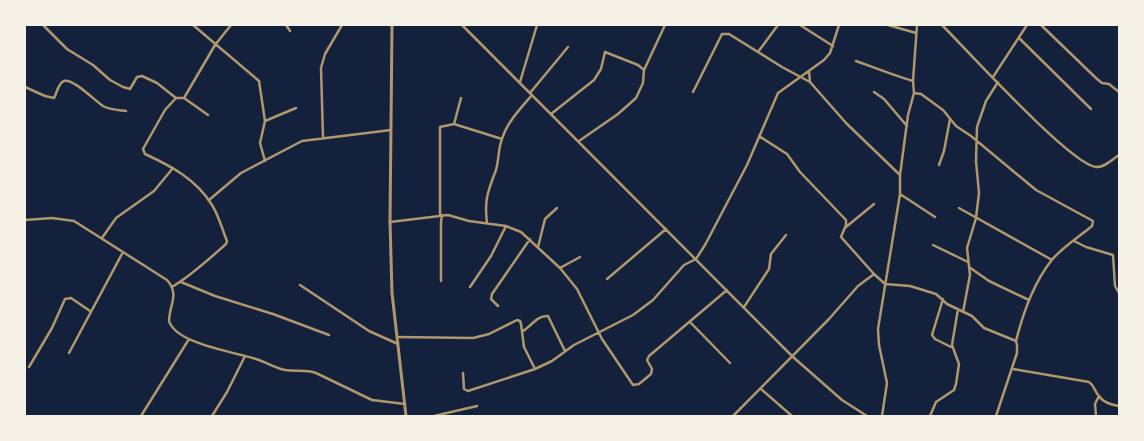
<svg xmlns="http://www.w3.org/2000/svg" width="1144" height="441" font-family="'PT Sans',sans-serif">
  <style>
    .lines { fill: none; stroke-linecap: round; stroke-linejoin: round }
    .minor { stroke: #b1986c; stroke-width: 2.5 }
    .tertiary { stroke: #b1986c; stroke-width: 3 }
  </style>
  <rect width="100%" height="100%" fill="#14213d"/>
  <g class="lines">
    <!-- minor -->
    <path class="minor" d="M43,25l24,24 26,16 17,15 13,7 7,2 7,-12 5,-1 15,7 19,15
      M193,25l66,56 6,40 -5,22 5,18
      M286,25l4,6
      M462,25l331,332 49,43 25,16
      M800,25l33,21
      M888,25l28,8
      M942,25c24,24 128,139 154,142 8,1 17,-8 23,-12
      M1041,25l56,54 5,4 7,1 10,8
      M1019,38l72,71
      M758,52l20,-27
      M856,61c19,7 37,14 57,20
      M809,71l1,11
      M993,77l34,-52
      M520,82l17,-57
      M25,87l20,9 9,2c3,-5 4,-15 10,-17 9,-3 31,20 39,25 7,4 16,4 23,5
      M693,92l29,-58h7l53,33 28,15 36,41 54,52
      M874,92l10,7 23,27
      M530,93l38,-46
      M914,93l7,1 22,16 13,16 15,10 65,54 57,31 -1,5c-13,11 -30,21 -41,35 -18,23 -28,52 -35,80
      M184,98l31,-53 16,-20
      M551,114l43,-34 7,-11 4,-17 33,13 6,5
      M265,121l31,-13
      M454,124l7,-26
      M759,136l28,18 13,18 46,48v5l-5,12 33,37
      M323,137l-2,-69 4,-14 17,-29
      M579,141l39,-27 18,-16 7,-15 1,-13 21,-45
      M939,165l5,-14 6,-32
      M900,194l35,23
      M209,200l32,-27 61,-32 89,-11
      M959,208l93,52
      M440,216v-89l14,-3 48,15
      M25,220l27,-2 22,3 93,59c13,14 2,26 2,41 7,23 66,31 87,38 10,3 19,9 29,11 11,2 20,-1 31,3l56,27 33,4
      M390,222l58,-7 21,6 37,5 15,6 39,36 17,21 25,50 31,46 6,-1 12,-10 1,-5 -5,-9 2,-4 78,-66
      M487,223c-3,-23 1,-32 9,-53 3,-10 2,-21 6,-31 5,-17 19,-31 30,-44
      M846,227l28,-23
      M102,238l14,-20 38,-27 19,-23
      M1074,241l12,6 27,8 2,31 4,7
      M933,245l35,17
      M538,247l7,-28 12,-11
      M969,267l20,14 40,19
      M560,268l20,-11
      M607,279l59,-50
      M441,281v-59l1,-7
      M181,282l34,14 58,18 56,21
      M300,285l69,46 29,13
      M172,287c20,-12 37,-28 54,-43l1,-3c-5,-12 -8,-25 -15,-36 -16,-26 -41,-39 -67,-51l-2,-5 22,-39 11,-12h8l24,17
      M470,287l21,-31 15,-30
      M943,299l-11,36 3,4 16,8
      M498,306l-7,-7 1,-5 38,-55
      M744,307l25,-38 2,-15 15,-19
      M963,312l7,-37 -3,-27 9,-30 3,-25 -3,-32 1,-34 9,-26 12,-19
      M690,322l40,41
      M523,331c8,-5 15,-16 25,-15l17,35
      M398,337l75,1 16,-4 28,-14 3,1 1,3 3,23 11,22
      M69,353l54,-101
      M29,367l23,-39 13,-29 6,-1 19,13
      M1013,369l76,13c6,4 5,9 10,14 4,6 13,9 20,10
      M463,373l1,16 4,2 67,-22 17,-8 22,-16 59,-30 20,-15 31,-35 12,-6 9,-14 42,-80 31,-72 46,-33 6,-7 9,-28
      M761,389l31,27
      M141,416l48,-77
      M212,416l15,-24 18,-36
      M434,416l43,-10
      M733,416l96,-97 29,-33 16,-12 11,10 25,2 26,8 11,10 25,12 12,12 32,13 1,4v8l-21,63
      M882,416l5,-33 -8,-38 -1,-16 22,-135v-19l8,-60 6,-22 -1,-12 4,-56
      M930,416l6,-14 18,-12 2,-6 3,-20 -7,-19 6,-36
      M1096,416l-1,-12 4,-8"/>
    <!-- tertiary -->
    <path class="tertiary" d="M392,25l-2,197 2,71 14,123"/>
  </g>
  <!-- border -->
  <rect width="1144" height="441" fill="none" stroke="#f6f1e7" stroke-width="52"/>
</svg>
